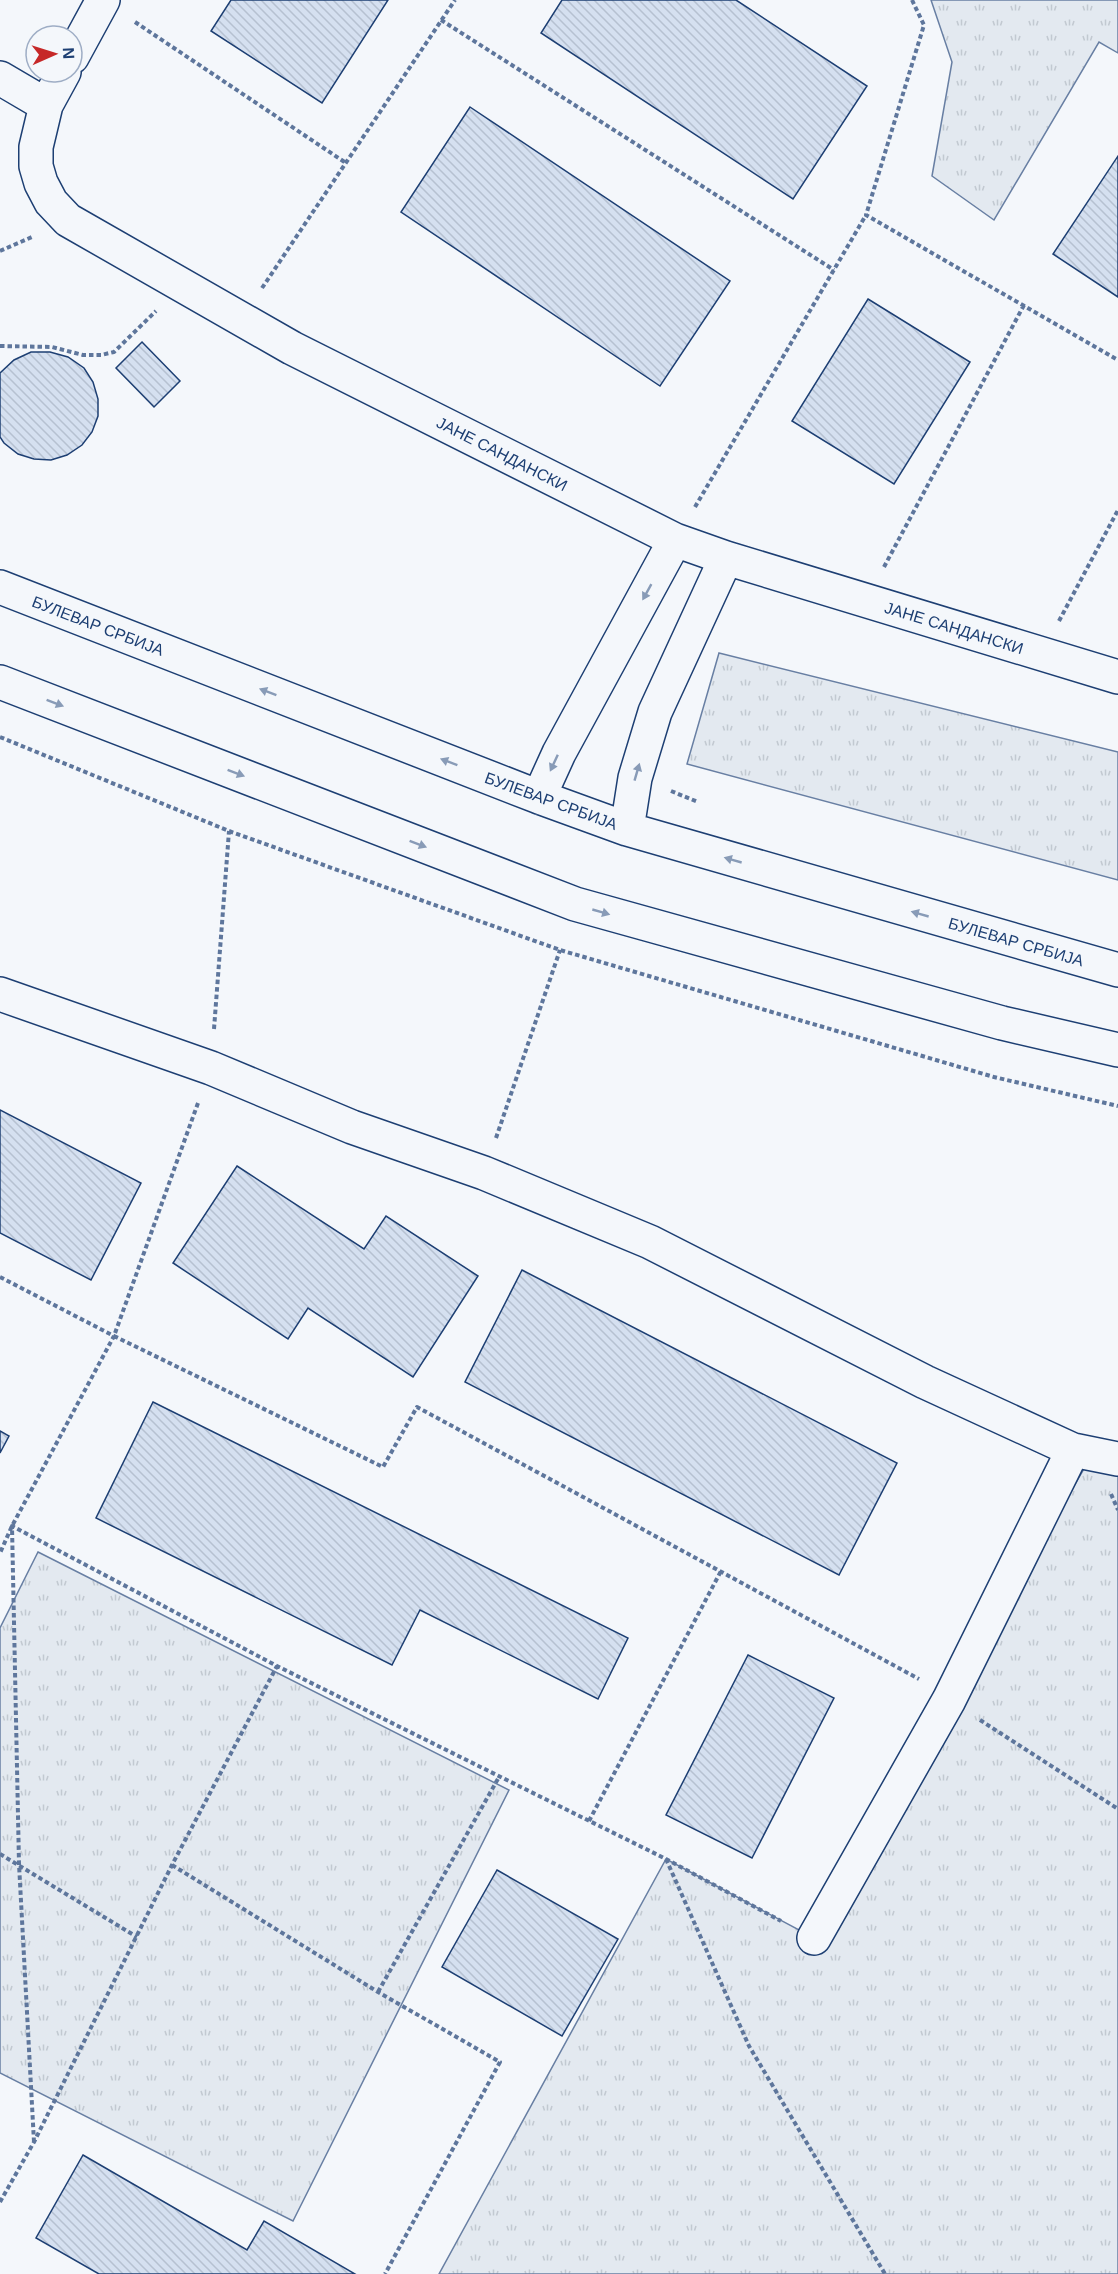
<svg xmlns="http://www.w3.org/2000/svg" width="1118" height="2274" font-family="Arial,sans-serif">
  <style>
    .grass { fill: url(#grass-tufts); stroke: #687fa3; stroke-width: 1.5 }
    .building { fill: url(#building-back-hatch); stroke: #1d3f73; stroke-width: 1.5 }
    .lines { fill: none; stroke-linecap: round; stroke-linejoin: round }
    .minor-casing { stroke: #1d3f73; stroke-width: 36 }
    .path { stroke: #5e769c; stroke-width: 4; stroke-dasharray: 4.5 3; stroke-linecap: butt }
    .minor { stroke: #f4f7fb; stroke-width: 33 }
    .oneway { fill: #889bb7 }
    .labels { text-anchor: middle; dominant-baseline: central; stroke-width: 4.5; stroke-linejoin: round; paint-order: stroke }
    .street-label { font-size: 16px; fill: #1d3f73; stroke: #f4f7fb }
  </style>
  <defs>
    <pattern id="grass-tufts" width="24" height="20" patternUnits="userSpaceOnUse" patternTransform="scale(1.5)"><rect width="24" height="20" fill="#e3e9f0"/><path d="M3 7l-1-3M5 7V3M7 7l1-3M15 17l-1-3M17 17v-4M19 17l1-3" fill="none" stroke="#c2c9d1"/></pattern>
    <pattern id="building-back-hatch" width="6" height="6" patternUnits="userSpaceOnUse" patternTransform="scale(1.5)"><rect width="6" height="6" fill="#d5e0f0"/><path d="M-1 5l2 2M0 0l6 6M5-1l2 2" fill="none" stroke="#b6c1d1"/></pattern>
  </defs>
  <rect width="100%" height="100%" fill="#f4f7fb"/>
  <!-- grass -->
  <path class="grass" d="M931,0h187v53l-19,-11 -105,178 -62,-44 20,-114z
    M719,653l399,99v128l-431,-116z
    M1092,1455l26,5v814h-679l227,-415 148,79 135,-238z
    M38,1552l471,238 -216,431 -293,-148v-445z"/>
  <!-- building -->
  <path class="building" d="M231,0h157l-66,103 -111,-72z
    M562,0h174l131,86 -74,113 -252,-166z
    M470,107l260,174 -70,105 -259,-174z
    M1118,156v141l-65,-43z
    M868,299l102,63 -76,122 -102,-63z
    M142,342l38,39 -26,26 -38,-39z
    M31,352h19l18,5 16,11 9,14 5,17v17l-6,16 -10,13 -15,10 -16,5 -17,-1 -16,-5 -14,-11 -4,-6v-64l14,-13z
    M0,1110l141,73 -50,97 -91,-47z
    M237,1166l127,83 22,-33 92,60 -65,101 -105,-69 -20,31 -115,-76z
    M522,1270l375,193 -58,112 -374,-193z
    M153,1402l475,236 -30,61 -178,-89 -28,55 -296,-147z
    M0,1431l9,5 -9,17z
    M748,1655l86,43 -82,160 -86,-43z
    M497,1870l121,69 -56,97 -120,-69z
    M83,2155l164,95 17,-29 91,53h-256l-63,-36z"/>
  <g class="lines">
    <defs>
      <path id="minor" d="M72,57l31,-57
        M64,72l-18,33 -10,42v19l5,17 10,19 17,18 224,128 383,192 51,18 392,119
        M0,78l46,27
        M0,587l539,210 88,32 491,141
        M0,682l575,222 427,119 116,27
        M539,797l20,-44 116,-213
        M627,829l8,-51 20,-66 71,-154
        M0,994l211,74 141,59 132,46 166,69 275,140 148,68 -124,250 -135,238
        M1073,1450l45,9"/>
    </defs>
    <!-- minor casing -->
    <use href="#minor" class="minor-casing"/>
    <!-- path -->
    <path class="path" d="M912,0l12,25 -58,190 252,145
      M441,20l393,250
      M135,22l211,141
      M0,251l32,-14
      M262,288l193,-288
      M0,346l52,1 31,8h18l13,-3 42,-41
      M695,507l171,-292
      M884,567l140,-262
      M1059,621l59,-111
      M0,737l229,94 331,119 434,127 124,29
      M671,791l27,11
      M214,1029l15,-198
      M198,1103l-84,233 269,131 34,-60 502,272
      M496,1138l64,-188
      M0,1277l114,59 -102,190 -12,27
      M1111,1494l7,16
      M980,1720l138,89
      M589,1821l132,-250
      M0,1854l137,83
      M666,1859l83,187 136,228
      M172,1865l206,127 122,70 -115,212
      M378,1992l121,-215
      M34,2142l-15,-278 -7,-338 265,140 389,193 115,62
      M0,2202l34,-60 138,-277 105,-199"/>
    <!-- minor -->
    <use href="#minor" class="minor"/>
  </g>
  <!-- one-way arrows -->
  <defs><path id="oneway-solid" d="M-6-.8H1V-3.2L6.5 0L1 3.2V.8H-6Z" transform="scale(1.5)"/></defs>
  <g class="oneway">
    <use href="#oneway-solid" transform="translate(647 592) rotate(119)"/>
    <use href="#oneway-solid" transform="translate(268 692) rotate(-159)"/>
    <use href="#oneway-solid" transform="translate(55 703) rotate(21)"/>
    <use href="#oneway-solid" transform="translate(449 762) rotate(-159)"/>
    <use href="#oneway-solid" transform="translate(554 763) rotate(115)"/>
    <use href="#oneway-solid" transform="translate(637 772) rotate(-74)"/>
    <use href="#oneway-solid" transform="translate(236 773) rotate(21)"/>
    <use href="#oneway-solid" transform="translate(418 844) rotate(21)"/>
    <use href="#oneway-solid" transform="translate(733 860) rotate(-164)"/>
    <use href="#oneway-solid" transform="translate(601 912) rotate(16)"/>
    <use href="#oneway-solid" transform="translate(920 914) rotate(-164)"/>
  </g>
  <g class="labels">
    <!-- street labels -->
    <g class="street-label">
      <text transform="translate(502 454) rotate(27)">ЈАНЕ САНДАНСКИ</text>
      <text transform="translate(98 626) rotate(21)">БУЛЕВАР СРБИЈА</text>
      <text transform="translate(954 628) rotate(17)">ЈАНЕ САНДАНСКИ</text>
      <text transform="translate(551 801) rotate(20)">БУЛЕВАР СРБИЈА</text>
      <text transform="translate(1016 942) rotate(16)">БУЛЕВАР СРБИЈА</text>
    </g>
  </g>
  <!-- north arrow -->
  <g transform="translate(54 54) rotate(87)"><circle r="28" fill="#f4f7fb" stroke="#9eadc5" stroke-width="1.5"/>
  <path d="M0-4.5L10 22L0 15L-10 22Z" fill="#c62828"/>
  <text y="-9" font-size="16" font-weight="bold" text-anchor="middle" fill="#1d3f73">N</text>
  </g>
</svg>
